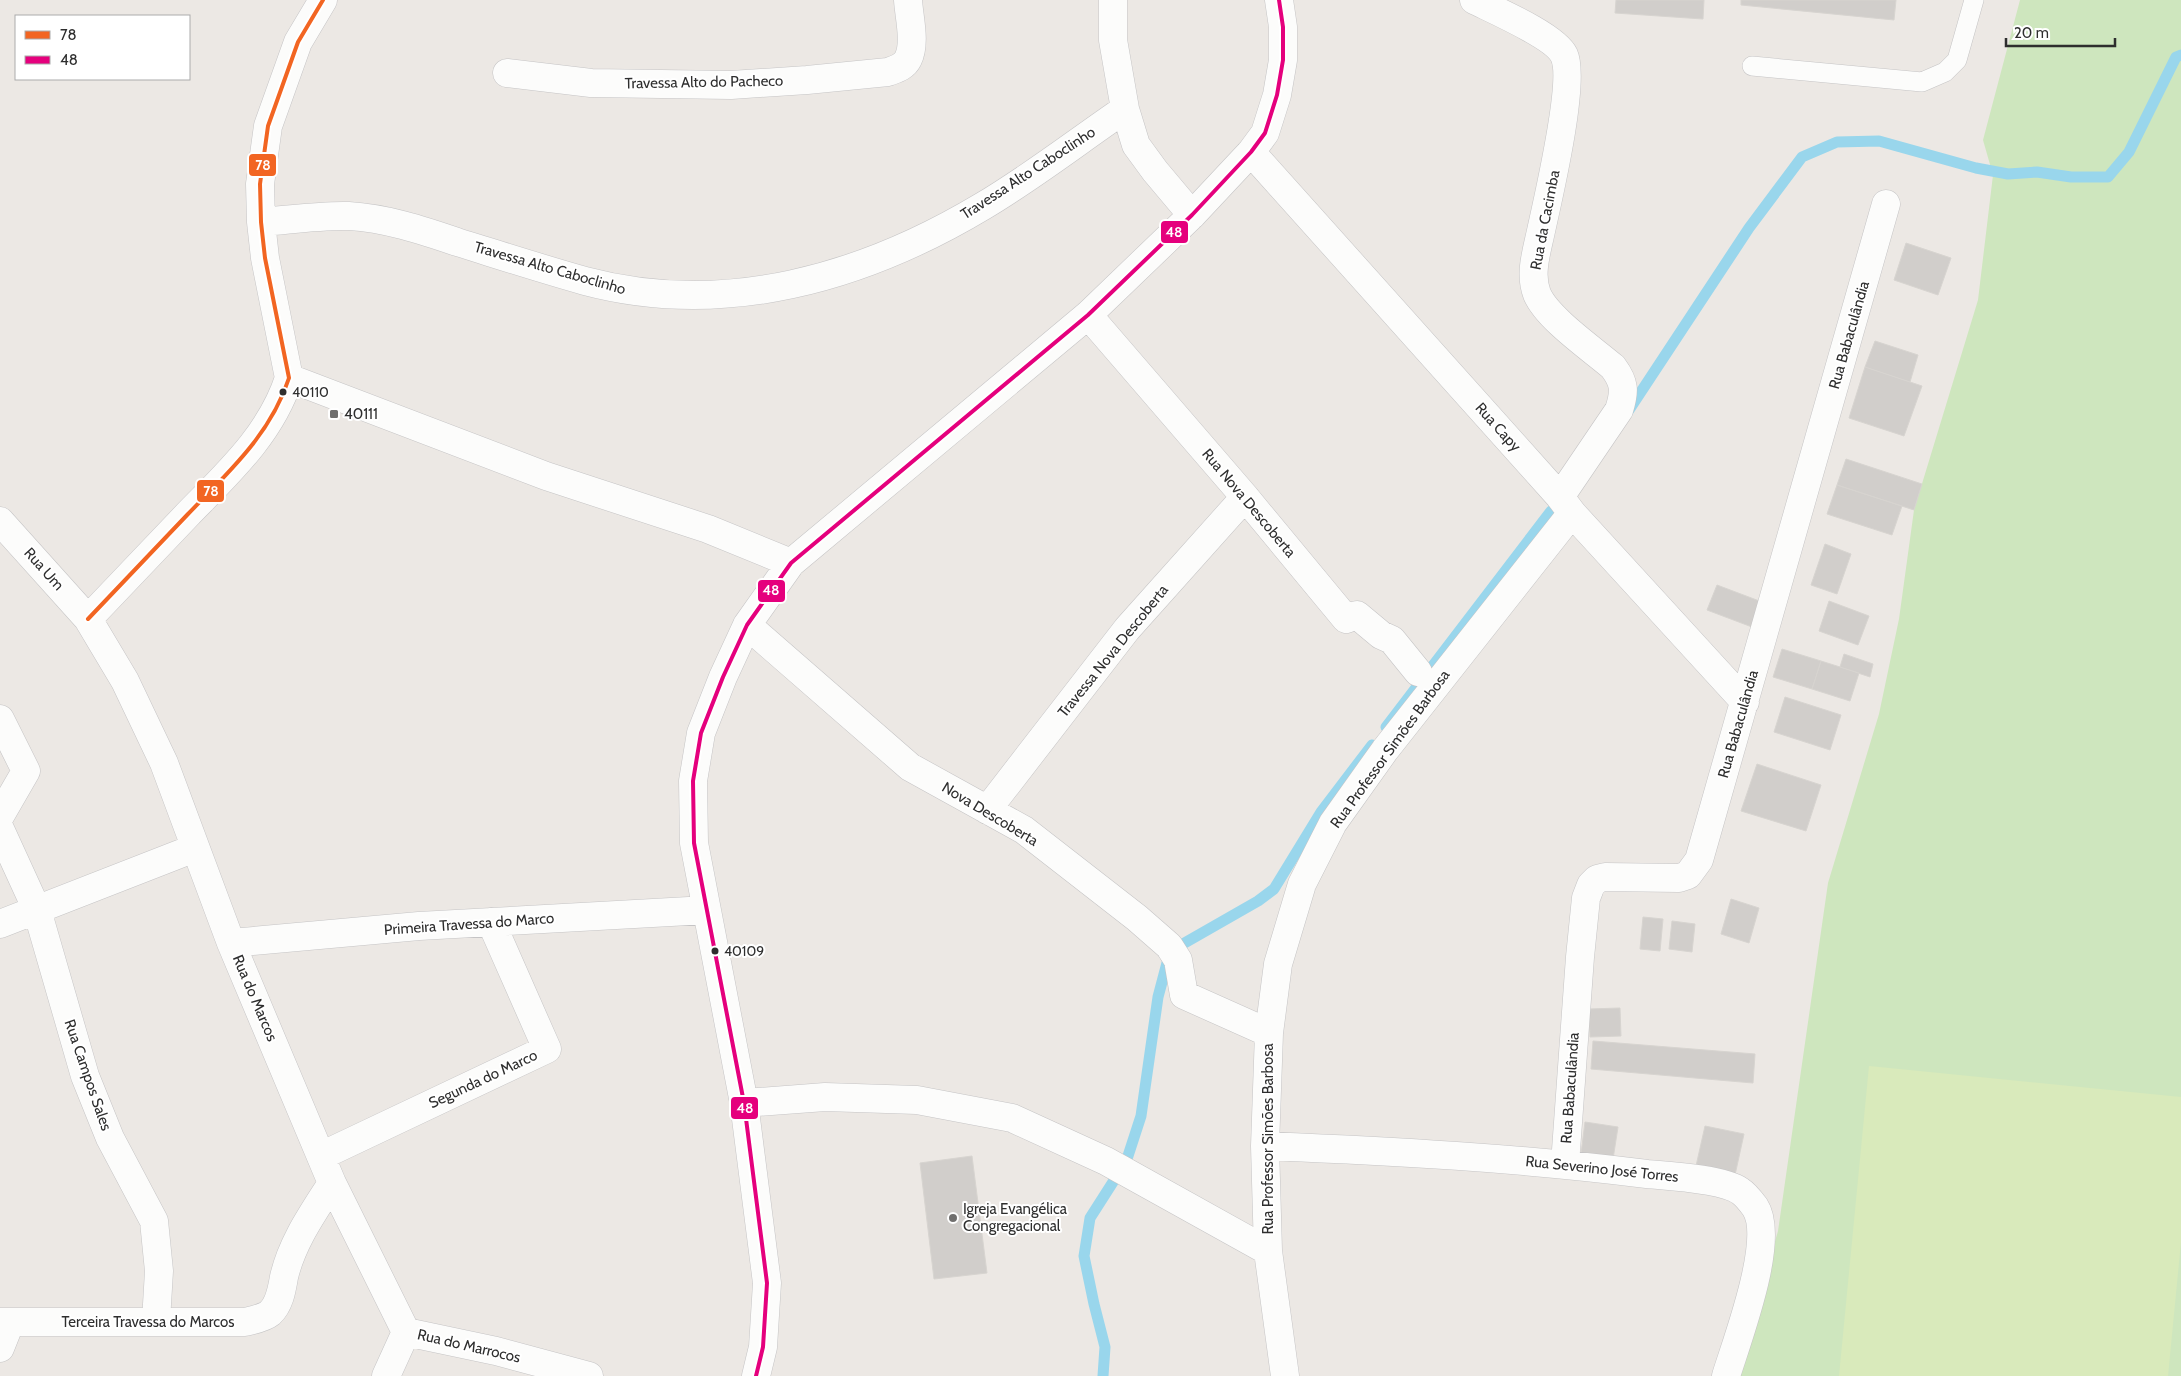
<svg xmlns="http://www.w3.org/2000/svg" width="2181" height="1376" font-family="Cabin,sans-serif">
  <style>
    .green { fill: #cee6be }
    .pitch { fill: #d9eabb }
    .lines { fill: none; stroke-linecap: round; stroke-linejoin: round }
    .stream { stroke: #99d6ec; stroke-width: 11 }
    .building { fill: #d1cecb; stroke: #d7d4d0 }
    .lane-casing { stroke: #c5c4c5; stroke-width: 20 }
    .street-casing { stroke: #c5c4c5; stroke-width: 29 }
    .lane { stroke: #fcfcfb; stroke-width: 19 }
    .street { stroke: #fcfcfb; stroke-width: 28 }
    .bus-1-casing { stroke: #fff; stroke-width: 8 }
    .bus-2-casing { stroke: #fff; stroke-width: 8 }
    .bus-1 { stroke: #f26522; stroke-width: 4 }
    .bus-2 { stroke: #e5007d; stroke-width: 4 }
    .bus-dot { fill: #2e2e2e; stroke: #fff; stroke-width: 2 }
    .poi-dot { fill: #706f6e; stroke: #fff; stroke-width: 2 }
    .labels { text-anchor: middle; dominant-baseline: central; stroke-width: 4; stroke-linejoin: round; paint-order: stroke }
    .bus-label { font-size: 14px; fill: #2e2e2e; stroke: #fff; text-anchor: start }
    .street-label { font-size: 15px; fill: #2e2e2e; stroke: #fff }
    .poi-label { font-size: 15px; fill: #2e2e2e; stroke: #fff; text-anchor: start }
    .line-badge { stroke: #fff; stroke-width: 2 }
    .badge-label { font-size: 14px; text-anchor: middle; font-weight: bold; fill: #fff }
  </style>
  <rect width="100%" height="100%" fill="#ece8e4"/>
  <!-- green -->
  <path class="green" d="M2020,0h161v1376h-445l42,-145 50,-348 51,-169 20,-95 15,-109 64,-210 15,-125 -10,-35z"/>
  <!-- pitch -->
  <path class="pitch" d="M1869,1066l312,31v145l-13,134h-329z"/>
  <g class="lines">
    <!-- stream -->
    <path class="stream" d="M1627,413l122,-185 53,-71 35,-15 42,-1 97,27 32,6 29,-2 34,5h37l21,-25 47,-95 5,-2
      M1386,727l165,-216
      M1127,1159l14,-43 17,-119 9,-34 14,-18 77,-44 16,-12 47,-77 51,-67
      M1103,1376l2,-29 -11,-43 -10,-48 6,-38 23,-36"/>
  </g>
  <!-- building -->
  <path class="building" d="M1616,0h88l-1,19 -88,-6z
    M1741,0h155l-2,20 -153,-15z
    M1906,243l45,15 -13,37 -44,-15z
    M1875,341l43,14 -8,27 -45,-15z
    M1865,367l57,19 -18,50 -55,-18z
    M1846,459l76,25 -8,26 -77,-25z
    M1837,485l65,21 -10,29 -65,-21z
    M1825,544l26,10 -14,40 -26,-9z
    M1717,585l45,17 -10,25 -45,-17z
    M1829,601l40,15 -11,29 -39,-14z
    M1782,649l39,12 -9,28 -39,-12z
    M1844,654l29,10 -3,13 -30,-10z
    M1821,661l38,12 -9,28 -38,-12z
    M1785,697l56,18 -11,35 -56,-18z
    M1757,764l64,21 -15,46 -65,-20z
    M1731,899l28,9 -10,35 -28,-9z
    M1643,917l20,2 -3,32 -20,-2z
    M1672,921l23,3 -3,28 -23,-3z
    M1620,1008l1,28 -31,1 -1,-28z
    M1593,1041l162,13 -2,29 -162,-14z
    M1585,1122l33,5 -5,32 -32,-5z
    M1705,1126l39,8 -9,41 -39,-9z
    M972,1156l15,117 -53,6 -14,-116z"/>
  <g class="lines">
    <defs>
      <path id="lane" d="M1752,66l170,16 23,-10 12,-12 17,-60"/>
      <path id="street" d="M1113,0v40l12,69 11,36 19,26 37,44
        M1474,0c20,10 81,36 90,55 12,25 -16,144 -23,176 -4,19 -12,43 -4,63 10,24 55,55 76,73 12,16 12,24 6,43l-59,87
        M507,73l84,10 140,2 76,-5 81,-8c8,-3 16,-5 20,-13 8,-16 1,-42 0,-59
        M1251,152l309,345 12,16 173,189
        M261,222c28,-2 59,-7 88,-6 36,2 73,14 108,26 42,13 85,27 128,39 139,37 278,-3 398,-75 49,-29 95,-65 142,-97
        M1088,315l157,182 101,122 11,-4 24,20 11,5 26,32
        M289,378l257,98 162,53 83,34
        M0,521l88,98 37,62 39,82 67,180 101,240 74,149 -20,44
        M88,619c33,-35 67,-70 100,-105 40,-41 83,-80 101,-136l-24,-120 -4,-36 -1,-38 8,-58 30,-84 25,-42
        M747,625l163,142 114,63 113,88 32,28 9,14 6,35 85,38
        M0,719l26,52 -26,45
        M987,810l140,-181 118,-132
        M0,829l37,81 48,166 25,62 44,83 5,50 -3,50
        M0,924l195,-76
        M231,943l188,-17 288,-16
        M744,1103l81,-6 92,3 95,18 94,43 162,90
        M1265,1146c128,5 255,12 382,28 22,2 76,5 93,17 5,3 12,12 15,16 21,32 -18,133 -29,169
        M321,1156l226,-107 -56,-127
        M1565,1164l15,-207 6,-59 5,-13 6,-6 8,-2 74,1 9,-3 11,-15 187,-656
        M0,1322h245c8,-2 19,-4 25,-9 10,-9 12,-25 14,-36 8,-35 29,-64 48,-94
        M406,1332l90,19 93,25
        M0,1348l10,-25
        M756,1376l7,-29 4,-64 -23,-180 -50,-260 -1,-62 8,-48 22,-56 24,-52 44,-62 297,-248 104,-100 59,-63 14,-19 12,-38 6,-35v-33l-4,-27
        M1285,1376l-17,-125 -3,-105 4,-113 9,-69 24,-80 31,-61 52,-73 187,-237"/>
    </defs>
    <!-- lane casing -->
    <use href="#lane" class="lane-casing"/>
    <!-- street casing -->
    <use href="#street" class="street-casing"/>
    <!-- lane -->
    <use href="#lane" class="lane"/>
    <!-- street -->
    <use href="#street" class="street"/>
    <defs>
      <path id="bus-1" d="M88,619c33,-35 67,-70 100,-105 40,-41 83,-80 101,-136l-24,-120 -4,-36 -1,-38 8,-58 30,-84 25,-42"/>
      <path id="bus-2" d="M756,1376l7,-29 4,-64 -23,-180 -50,-260 -1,-62 8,-48 22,-56 24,-52 44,-62 297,-248 104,-100 59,-63 14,-19 12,-38 6,-35v-33l-4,-27"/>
    </defs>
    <!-- bus-1 casing -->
    <use href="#bus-1" class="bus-1-casing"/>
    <!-- bus-2 casing -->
    <use href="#bus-2" class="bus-2-casing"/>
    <!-- bus-1 -->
    <use href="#bus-1" class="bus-1"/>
    <!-- bus-2 -->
    <use href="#bus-2" class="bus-2"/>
  </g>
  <!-- markers -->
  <g class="bus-dot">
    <circle cx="283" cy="392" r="4.5"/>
    <circle cx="715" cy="951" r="4.5"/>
  </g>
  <g class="poi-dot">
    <rect x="329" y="409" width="10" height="10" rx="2.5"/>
    <circle cx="953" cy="1218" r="5"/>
  </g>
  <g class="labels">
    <!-- bus labels -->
    <g class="bus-label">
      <text x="292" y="392">40110</text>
      <text x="724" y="951">40109</text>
    </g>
    <!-- street labels -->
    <g class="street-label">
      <text transform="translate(704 82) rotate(-1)">Travessa Alto do Pacheco</text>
      <text transform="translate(1028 173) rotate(-33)">Travessa Alto Caboclinho</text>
      <text transform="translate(1545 220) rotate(-79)">Rua da Cacimba</text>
      <text transform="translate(550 268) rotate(16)">Travessa Alto Caboclinho</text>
      <text transform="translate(1849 335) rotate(-74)">Rua Babaculândia</text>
      <text transform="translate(1498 427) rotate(48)">Rua Capy</text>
      <text transform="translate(1249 503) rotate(50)">Rua Nova Descoberta</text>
      <text transform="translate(44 569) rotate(48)">Rua Um</text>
      <text transform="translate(1113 651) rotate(-51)">Travessa Nova Descoberta</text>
      <text transform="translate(1738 724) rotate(-74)">Rua Babaculândia</text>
      <text transform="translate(1390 749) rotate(-54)">Rua Professor Simões Barbosa</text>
      <text transform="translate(990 814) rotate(31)">Nova Descoberta</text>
      <text transform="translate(469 924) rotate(-4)">Primeira Travessa do Marco</text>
      <text transform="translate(255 998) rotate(67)">Rua do Marcos</text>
      <text transform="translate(88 1075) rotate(71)">Rua Campos Sales</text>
      <text transform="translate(483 1079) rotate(-25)">Segunda do Marco</text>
      <text transform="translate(1570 1088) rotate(-86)">Rua Babaculândia</text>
      <text transform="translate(1268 1139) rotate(-90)">Rua Professor Simões Barbosa</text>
      <text transform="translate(1602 1169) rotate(6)">Rua Severino José Torres</text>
      <text x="148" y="1322">Terceira Travessa do Marcos</text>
      <text transform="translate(469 1346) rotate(13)">Rua do Marrocos</text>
    </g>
    <!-- poi labels -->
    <g class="poi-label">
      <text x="344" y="414">40111</text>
      <text x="963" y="1209">Igreja Evangélica<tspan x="963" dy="17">Congregacional</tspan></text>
    </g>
  </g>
  <g class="line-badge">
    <rect x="248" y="153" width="29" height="24" rx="5" fill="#f26522"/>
    <rect x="1160" y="220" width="29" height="24" rx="5" fill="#e5007d"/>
    <rect x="196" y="479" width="29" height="24" rx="5" fill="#f26522"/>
    <rect x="757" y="579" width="29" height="24" rx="5" fill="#e5007d"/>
    <rect x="730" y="1096" width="29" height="24" rx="5" fill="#e5007d"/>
  </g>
  <g class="badge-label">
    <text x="263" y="170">78</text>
    <text x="1174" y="237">48</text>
    <text x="211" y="496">78</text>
    <text x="771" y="595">48</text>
    <text x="745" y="1113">48</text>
  </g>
  <!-- legend -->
  <rect x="15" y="15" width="175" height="65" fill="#ffffff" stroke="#ababab"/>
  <rect x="25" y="31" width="25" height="8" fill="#f26522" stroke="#ababab"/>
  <text x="60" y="40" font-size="15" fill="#2e2e2e">78</text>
  <rect x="25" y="56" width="25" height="8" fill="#e5007d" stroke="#ababab"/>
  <text x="60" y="65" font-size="15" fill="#2e2e2e">48</text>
  <!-- scale -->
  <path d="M2006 38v8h109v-8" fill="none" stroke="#2e2e2e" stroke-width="2.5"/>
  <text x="2014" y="38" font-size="15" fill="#2e2e2e" stroke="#ffffff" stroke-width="4" paint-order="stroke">20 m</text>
</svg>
